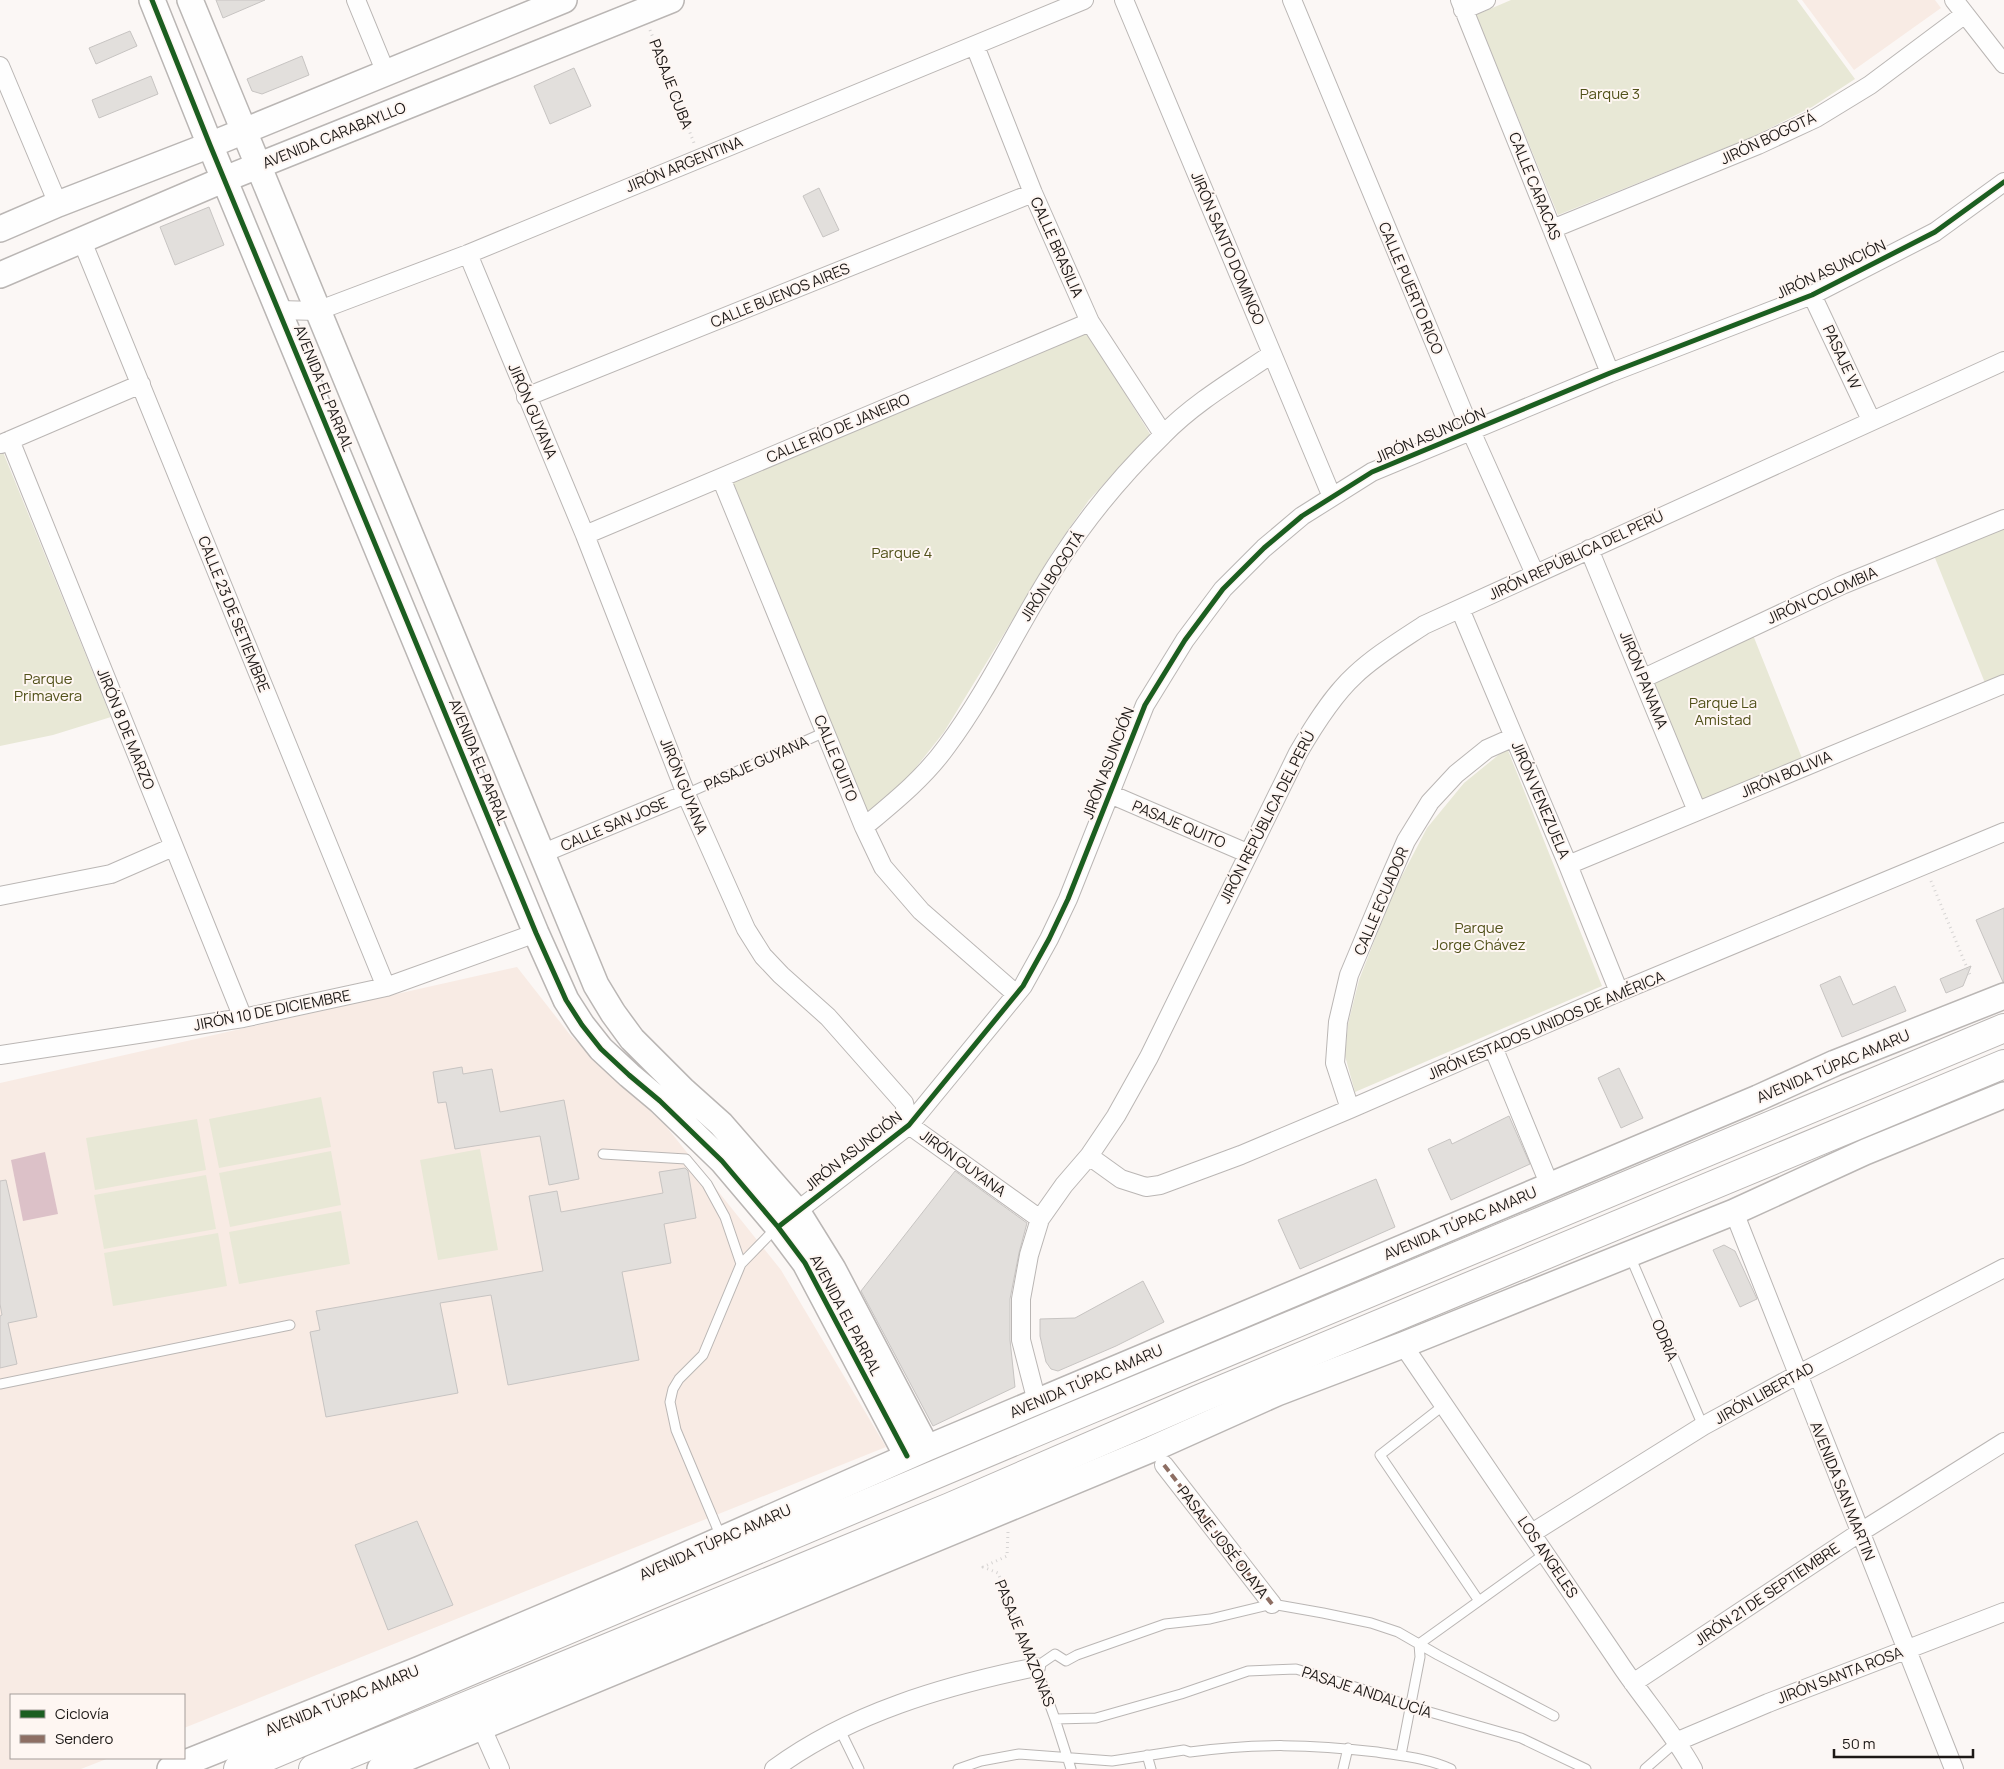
<svg xmlns="http://www.w3.org/2000/svg" width="2004" height="1769" font-family="Manrope,sans-serif">
  <style>
    .built { fill: #f8ebe4 }
    .green { fill: #e8e8d6 }
    .water { fill: #dcc1c8 }
    .building { fill: #e2dfdc; stroke: #c7c4c2 }
    .lines { fill: none; stroke-linecap: round; stroke-linejoin: round }
    .lane-casing { stroke: #bab6b4; stroke-width: 11 }
    .street-casing { stroke: #bab6b4; stroke-width: 20 }
    .secondary-casing { stroke: #bab6b4; stroke-width: 28 }
    .highway-casing { stroke: #bab6b4; stroke-width: 30 }
    .path { stroke: #d6d4d3; stroke-width: 3; stroke-dasharray: 1 4; stroke-linecap: butt }
    .lane { stroke: #fefefe; stroke-width: 9 }
    .street { stroke: #fefefe; stroke-width: 18 }
    .secondary { stroke: #fefefe; stroke-width: 25 }
    .highway { stroke: #fefefe; stroke-width: 28 }
    .quiet { stroke: #8d6e63; stroke-width: 4; stroke-dasharray: 8 4; stroke-linecap: butt }
    .cycleway-casing { stroke: #fef6f2; stroke-width: 8 }
    .cycleway { stroke: #1b5e20; stroke-width: 5 }
    .labels { text-anchor: middle; dominant-baseline: central; stroke-width: 4; stroke-linejoin: round; paint-order: stroke }
    .street-label { font-size: 15px; fill: #1c1816; stroke: #fef6f2 }
    .park-label { font-size: 15px; fill: #52521b; stroke: #fef6f2 }
  </style>
  <rect width="100%" height="100%" fill="#fbf7f5"/>
  <!-- built -->
  <path class="built" d="M1802,0h133l6,8 -87,62z
    M517,967l54,69 94,89 116,145 105,177 -702,281v-33h-173v63h98l-28,11h-81v-686z"/>
  <!-- green -->
  <path class="green" d="M1511,0h286l58,79 -43,28 -62,31 -192,77 -82,-200z
    M1088,333l62,101 -61,66 -37,53 -34,58 -74,121 -38,48 -39,33 -135,-331z
    M3,452l108,265 -58,18 -53,11v-293z
    M2004,525v150l-19,8 -52,-130z
    M1753,635l49,123 -102,43 -49,-119z
    M1507,748l95,238 -247,106 -10,-36 3,-32 11,-44 34,-87 34,-65 37,-45z
    M321,1097l10,50 -112,21 -10,-49z
    M197,1119l9,51 -111,20 -9,-52z
    M480,1149l18,101 -60,10 -18,-100z
    M331,1151l10,54 -111,22 -11,-54z
    M206,1175l10,54 -112,20 -10,-54z
    M341,1211l9,53 -111,20 -10,-52z
    M218,1233l9,53 -114,20 -9,-53z"/>
  <!-- water -->
  <path class="water" d="M45,1152l13,62 -35,7 -12,-61z"/>
  <!-- building -->
  <path class="building" d="M216,0h49l-42,18z
    M130,31l7,15 -41,18 -7,-16z
    M302,56l7,19 -47,19 -10,-3 -5,-12z
    M574,68l17,38 -41,18 -16,-38z
    M151,76l7,18 -59,24 -7,-18z
    M819,188l20,42 -16,7 -20,-41z
    M209,207l15,38 -49,20 -15,-38z
    M2004,908v74h-1l-27,-62z
    M1971,966l-8,20 -17,7 -6,-14z
    M1840,976l13,29 42,-19 11,25 -64,26 -22,-52z
    M462,1067l1,7 29,-5 8,43 64,-12 15,79 -30,6 -9,-49 -85,13 -9,-47 -8,1 -5,-31z
    M1619,1068l24,50 -22,10 -23,-50z
    M1509,1116l21,48 -79,36 -23,-51 22,-10 2,5z
    M685,1168l3,3 8,47 -32,6 7,39 -49,9 17,88 -131,25 -17,-90 -51,8 18,90 -132,24 -16,-85 10,-2 -4,-19 227,-40 -14,-75 28,-5 4,21 102,-19 -4,-21z
    M955,1171l72,52 -8,30 -9,46v41l5,47 -82,39 -72,-135z
    M1376,1179l19,48 -95,42 -22,-49z
    M6,1180l31,137 -29,6 9,41 -17,4v-52l2,-1 -2,-11v-123z
    M1724,1245l11,6 22,48 -17,8 -27,-57z
    M1143,1281l21,41 -48,24 -58,25 -7,-2 -5,-7 -6,-26v-17l35,-1z
    M417,1521l36,84 -65,25 -33,-85z"/>
  <g class="lines">
    <defs>
      <path id="lane" d="M686,794l139,-62
        M603,1154l83,5 21,25 18,33 16,47
        M1630,1256l73,170
        M0,1384l290,-59
        M1444,1405l-64,50 99,146
        M721,1537l-45,-107 -6,-28 3,-13 6,-10 24,-24 38,-91 35,-36
        M1419,1644l127,-91
        M1055,1719l41,-1 85,-24 67,-23 48,-2 69,21 47,17 109,31 65,31
        M840,1730l19,39
        M1147,1755l4,14
        M1401,1755l19,-98 -1,-13
        M958,1769l23,-8 38,-7 93,7 72,-11 6,2c66,-9 121,-8 187,0 25,4 51,6 74,17
        M1071,1769l-16,-50 -19,-52 19,-13 11,7 11,-6 88,-31 45,-5 62,-15 51,9 48,10 27,9 40,23 116,61
        M1343,1769l5,-21
        M1645,1769l32,-28"/>
      <path id="street" d="M356,0l30,73
        M1124,0l208,497
        M1292,0l179,431 64,143
        M1460,0l150,373
        M1954,0l50,64
        M1463,10l23,-10
        M975,46l58,147 57,129 73,112
        M0,66l58,138
        M1552,229l206,-84 58,-27 54,-33 95,-71
        M82,241l304,746
        M468,254l117,281 101,259 60,135 17,27 18,19 47,42 76,86 5,22 131,94
        M1812,295l59,125
        M279,310l38,1 151,-57 616,-254
        M526,397l507,-204
        M10,440l233,578
        M1,444l140,-60
        M721,478l143,349 19,40 38,44 95,83
        M585,535l505,-213
        M1589,549l108,262
        M1460,609l108,256 51,127
        M1644,678l198,-93 162,-66
        M1110,794l137,59
        M864,827c30,-25 60,-49 83,-81 43,-58 73,-125 112,-185 29,-45 65,-88 104,-126 31,-32 72,-56 109,-81
        M541,854l145,-60
        M1568,865l436,-181
        M0,896l111,-22 62,-27
        M1493,1047l57,139
        M0,1055l243,-37 143,-31 150,-54
        M1350,1109l-15,-46 3,-41 11,-47 36,-86 21,-48 24,-39 26,-28 31,-25 27,-12
        M1089,1156l32,23 25,8 14,-2 81,-30 109,-46 269,-117 385,-160
        M1734,1212l220,557
        M788,1218l121,-93 114,-139 26,-47 19,-40 77,-194 40,-65 38,-51 41,-41 38,-32 70,-44 238,-99 202,-78 123,-63 69,-50
        M1403,1345c72,105 144,210 215,316 24,37 54,69 75,108
        M1037,1402l-16,-62v-41l8,-44 11,-36 24,-34 25,-29 27,-40 33,-59 149,-304c15,-26 34,-57 57,-78 20,-19 45,-34 69,-50l580,-264
        M1164,1465l108,139
        M1532,1533l171,-107 94,-51 207,-107
        M1633,1683l226,-150 145,-91
        M481,1726l19,43
        M1678,1741l90,-38 236,-91
        M774,1769c76,-56 170,-83 262,-102"/>
      <path id="secondary" d="M152,0l58,145 326,788 30,67 16,25 19,24 28,26 31,26 62,60 56,66 27,36 102,193
        M190,0l406,985 17,28 19,26 51,51 38,34 76,87 36,58 94,179
        M0,229l58,-25 152,-59 354,-145
        M0,275l225,-96 446,-179
        M170,1769l250,-100 205,-87 302,-134 831,-350 77,-35 169,-67
        M380,1769l772,-320 125,-56 126,-48 331,-133 131,-60 139,-57"/>
      <path id="highway" d="M238,1769l817,-345 949,-396
        M313,1769l637,-262 249,-108 805,-335"/>
    </defs>
    <!-- lane casing -->
    <use href="#lane" class="lane-casing"/>
    <!-- street casing -->
    <use href="#street" class="street-casing"/>
    <!-- secondary casing -->
    <use href="#secondary" class="secondary-casing"/>
    <!-- highway casing -->
    <use href="#highway" class="highway-casing"/>
    <!-- path -->
    <path class="path" d="M650,30l44,113
      M1931,881l39,94
      M1008,1532l-1,24 -24,11 15,6 32,79"/>
    <!-- lane -->
    <use href="#lane" class="lane"/>
    <!-- street -->
    <use href="#street" class="street"/>
    <!-- secondary -->
    <use href="#secondary" class="secondary"/>
    <!-- highway -->
    <use href="#highway" class="highway"/>
    <!-- quiet -->
    <path class="quiet" d="M1164,1465l108,139"/>
    <defs>
      <path id="cycleway" d="M152,0l58,145 326,788 30,67 16,25 19,24 28,26 31,26 62,60 56,66 27,36 102,193
        M778,1227l131,-102 114,-139 26,-47 19,-40 77,-194 40,-65 38,-51 41,-41 38,-32 70,-44 238,-99 202,-78 123,-63 69,-50"/>
    </defs>
    <!-- cycleway casing -->
    <use href="#cycleway" class="cycleway-casing"/>
    <!-- cycleway -->
    <use href="#cycleway" class="cycleway"/>
  </g>
  <g class="labels">
    <!-- street labels -->
    <g class="street-label">
      <text transform="translate(671 84) rotate(69)">PASAJE CUBA</text>
      <text transform="translate(334 135) rotate(-22)">AVENIDA CARABAYLLO</text>
      <text transform="translate(1768 138) rotate(-25)">JIRÓN BOGOTÁ</text>
      <text transform="translate(684 164) rotate(-22)">JIRÓN ARGENTINA</text>
      <text transform="translate(1535 186) rotate(68)">CALLE CARACAS</text>
      <text transform="translate(1057 247) rotate(66)">CALLE BRASILIA</text>
      <text transform="translate(1228 248) rotate(67)">JIRÓN SANTO DOMINGO</text>
      <text transform="translate(1831 269) rotate(-25)">JIRÓN ASUNCIÓN</text>
      <text transform="translate(1411 288) rotate(67)">CALLE PUERTO RICO</text>
      <text transform="translate(780 295) rotate(-22)">CALLE BUENOS AIRES</text>
      <text transform="translate(1842 357) rotate(65)">PASAJE W</text>
      <text transform="translate(324 388) rotate(68)">AVENIDA EL PARRAL</text>
      <text transform="translate(533 411) rotate(67)">JIRÓN GUYANA</text>
      <text transform="translate(838 428) rotate(-23)">CALLE RÍO DE JANEIRO</text>
      <text transform="translate(1430 435) rotate(-23)">JIRÓN ASUNCIÓN</text>
      <text transform="translate(1576 555) rotate(-25)">JIRÓN REPÚBLICA DEL PERÚ</text>
      <text transform="translate(1052 576) rotate(-57)">JIRÓN BOGOTÁ</text>
      <text transform="translate(1822 595) rotate(-24)">JIRÓN COLOMBIA</text>
      <text transform="translate(234 614) rotate(68)">CALLE 23 DE SETIEMBRE</text>
      <text transform="translate(1644 680) rotate(68)">JIRÓN PANAMA</text>
      <text transform="translate(126 729) rotate(68)">JIRÓN 8 DE MARZO</text>
      <text transform="translate(836 758) rotate(68)">CALLE QUITO</text>
      <text transform="translate(479 762) rotate(68)">AVENIDA EL PARRAL</text>
      <text transform="translate(756 763) rotate(-24)">PASAJE GUYANA</text>
      <text transform="translate(1108 763) rotate(-69)">JIRÓN ASUNCIÓN</text>
      <text transform="translate(1786 774) rotate(-23)">JIRÓN BOLIVIA</text>
      <text transform="translate(684 786) rotate(68)">JIRÓN GUYANA</text>
      <text transform="translate(1541 800) rotate(67)">JIRÓN VENEZUELA</text>
      <text transform="translate(1267 817) rotate(-63)">JIRÓN REPÚBLICA DEL PERÚ</text>
      <text transform="translate(614 824) rotate(-23)">CALLE SAN JOSE</text>
      <text transform="translate(1179 824) rotate(23)">PASAJE QUITO</text>
      <text transform="translate(1381 901) rotate(-67)">CALLE ECUADOR</text>
      <text transform="translate(272 1010) rotate(-11)">JIRÓN 10 DE DICIEMBRE</text>
      <text transform="translate(1546 1025) rotate(-23)">JIRÓN ESTADOS UNIDOS DE AMÉRICA</text>
      <text transform="translate(1833 1066) rotate(-23)">AVENIDA TÚPAC AMARU</text>
      <text transform="translate(853 1151) rotate(-38)">JIRÓN ASUNCIÓN</text>
      <text transform="translate(963 1163) rotate(36)">JIRÓN GUYANA</text>
      <text transform="translate(1460 1223) rotate(-23)">AVENIDA TÚPAC AMARU</text>
      <text transform="translate(846 1315) rotate(62)">AVENIDA EL PARRAL</text>
      <text transform="translate(1665 1340) rotate(67)">ODRIA</text>
      <text transform="translate(1086 1381) rotate(-23)">AVENIDA TÚPAC AMARU</text>
      <text transform="translate(1764 1393) rotate(-29)">JIRÓN LIBERTAD</text>
      <text transform="translate(1843 1491) rotate(68)">AVENIDA SAN MARTIN</text>
      <text transform="translate(715 1542) rotate(-24)">AVENIDA TÚPAC AMARU</text>
      <text transform="translate(1223 1542) rotate(52)">PASAJE JOSÉ OLAYA</text>
      <text transform="translate(1548 1557) rotate(56)">LOS ANGELES</text>
      <text transform="translate(1767 1594) rotate(-34)">JIRÓN 21 DE SEPTIEMBRE</text>
      <text transform="translate(1025 1643) rotate(68)">PASAJE AMAZONAS</text>
      <text transform="translate(1840 1675) rotate(-21)">JIRÓN SANTA ROSA</text>
      <text transform="translate(1367 1692) rotate(18)">PASAJE ANDALUCÍA</text>
      <text transform="translate(342 1700) rotate(-22)">AVENIDA TÚPAC AMARU</text>
    </g>
    <!-- park labels -->
    <g class="park-label">
      <text x="1610" y="93">Parque 3</text>
      <text x="902" y="552">Parque 4</text>
      <text x="48" y="678">Parque<tspan x="48" dy="17">Primavera</tspan></text>
      <text x="1723" y="702">Parque La<tspan x="1723" dy="17">Amistad</tspan></text>
      <text x="1479" y="927">Parque<tspan x="1479" dy="17">Jorge Chávez</tspan></text>
    </g>
  </g>
  <!-- legend -->
  <rect x="10" y="1694" width="175" height="65" fill="#fef6f2" stroke="#a49d9a"/>
  <rect x="20" y="1710" width="25" height="8" fill="#1b5e20" stroke="#a49d9a"/>
  <text x="55" y="1719" font-size="15" fill="#1c1816">Ciclovía</text>
  <rect x="20" y="1735" width="25" height="8" fill="#8d6e63" stroke="#a49d9a"/>
  <text x="55" y="1744" font-size="15" fill="#1c1816">Sendero</text>
  <!-- scale -->
  <path d="M1834 1749v8h139v-8" fill="none" stroke="#1c1816" stroke-width="2.5"/>
  <text x="1842" y="1749" font-size="15" fill="#1c1816" stroke="#fef6f2" stroke-width="4" paint-order="stroke">50 m</text>
</svg>
